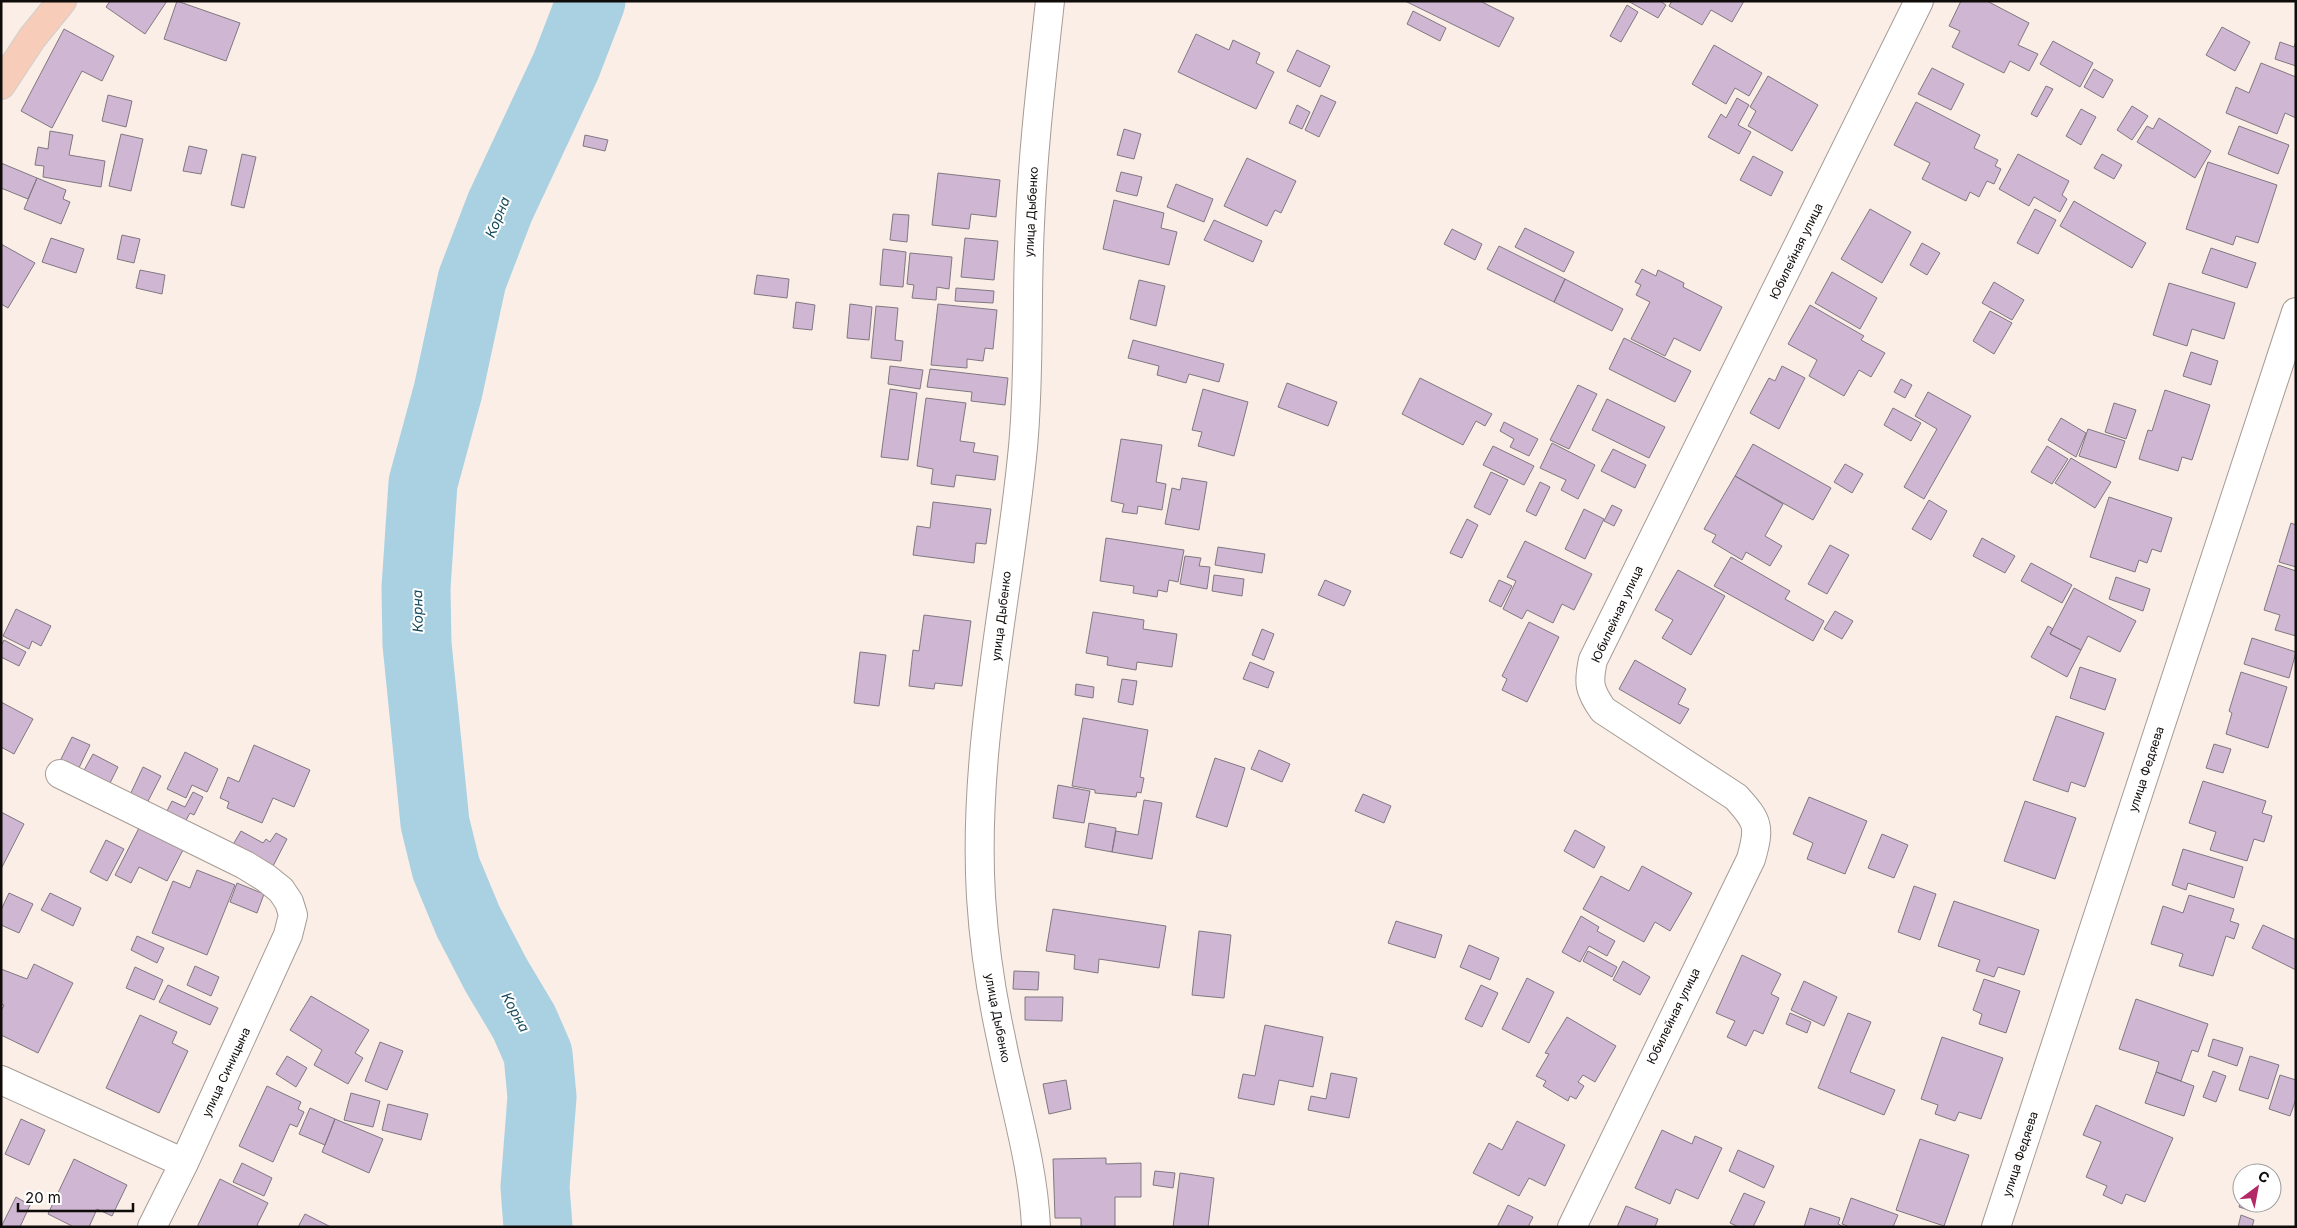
<svg xmlns="http://www.w3.org/2000/svg" width="2297" height="1228" font-family="Inter,sans-serif">
  <style>
    .lines { fill: none; stroke-linecap: round; stroke-linejoin: round }
    .river { stroke: #a9d1e2; stroke-width: 69 }
    .building { fill: #cfb6d2; stroke: #807881 }
    .minor-casing { stroke: #a59b94; stroke-width: 30 }
    .major-casing { stroke: #cfcece; stroke-width: 30 }
    .minor { stroke: #fff; stroke-width: 28 }
    .major { stroke: #f7cdba; stroke-width: 28 }
    .labels { text-anchor: middle; dominant-baseline: central; stroke-width: 4; stroke-linejoin: round; paint-order: stroke }
    .street-label { font-size: 12px; fill: #0f0b09; stroke: #fff }
    .water-label { font-size: 14px; font-style: italic; fill: #144a5c; stroke: #fff }
  </style>
  <rect width="100%" height="100%" fill="#faeee7"/>
  <g class="lines">
    <!-- river -->
    <path class="river" d="M538,1227l-3,-40 7,-90 -4,-43 -14,-32 -28,-47 -28,-54 -22,-53 -11,-45 -18,-179 -1,-56 7,-105 25,-92 24,-111 28,-73 66,-141 25,-65"/>
  </g>
  <!-- building -->
  <path class="building" d="M110,1h57l-22,33 -39,-27z
    M177,1l63,22 -14,38 -62,-22z
    M1405,1h75l34,17 -15,29z
    M1628,1h32l6,4 -8,13z
    M1672,1h72l-12,21 -21,-12 -9,15 -33,-19z
    M1961,1h26l42,22 -11,22 20,9 -9,17 -19,-10 -6,12 -52,-26 8,-16 -11,-5z
    M1627,5l11,7 -17,30 -11,-6z
    M1413,11l33,17 -6,13 -33,-17z
    M2222,27l28,15 -15,29 -29,-16z
    M64,29l50,27 -12,25 -20,-10 -30,57 -31,-17z
    M1196,34l33,16 4,-10 27,13 -4,10 18,9 -18,37 -78,-37z
    M2053,41l40,22 -13,24 -40,-23z
    M2296,41v25l-21,-7 5,-17 14,5z
    M1714,45l48,28 -13,23 -14,-8 -9,16 -34,-20z
    M1297,50l33,16 -10,21 -33,-16z
    M2261,63l35,14v41l-11,-5 -8,21 -51,-21 10,-26 13,6z
    M1932,68l32,16 -13,26 -33,-16z
    M2094,69l19,11 -10,18 -19,-11z
    M1768,76l50,29 -26,46 -44,-25 8,-15 -6,-4z
    M2046,86l7,3 -16,28 -6,-3z
    M108,95l24,6 -6,26 -24,-6z
    M1321,95l15,7 -17,35 -14,-7z
    M1737,98l12,7 -11,20 13,7 -12,22 -31,-17 13,-23 5,4z
    M1916,102l64,33 -6,13 24,12 -3,6 6,3 -7,15 -7,-3 -8,16 -9,-5 -4,9 -44,-22 8,-16 -36,-18z
    M1297,105l13,7 -8,17 -13,-6z
    M2132,106l16,10 -16,24 -15,-10z
    M2081,109l15,8 -15,28 -15,-9z
    M2159,118l52,33 -16,27 -58,-36 10,-16 6,3z
    M2239,126l50,19 -11,29 -50,-20z
    M1124,129l17,5 -7,25 -17,-4z
    M50,131l23,4 -4,20 36,6 -4,26 -58,-10 1,-11 -9,-1 3,-18 10,2z
    M121,134l22,5 -12,52 -22,-5z
    M585,135l23,5 -3,11 -22,-5z
    M189,146l18,4 -6,24 -18,-3z
    M242,154l14,3 -12,51 -13,-3z
    M2018,154l51,27 -7,14 5,4 -7,13 -26,-15 -5,9 -30,-17z
    M2102,154l20,11 -8,14 -20,-11z
    M1753,156l30,16 -12,24 -31,-16z
    M1247,158l49,23 -15,32 -6,-3 -8,16 -43,-20z
    M2208,162l69,23 -19,58 -22,-7 -3,9 -47,-16z
    M1,163l36,15 -9,21 -27,-11z
    M1121,172l21,5 -5,19 -21,-5z
    M938,173l62,7 -4,37 -25,-3 -2,15 -37,-4z
    M37,178l29,12 -3,9 7,3 -9,22 -37,-15z
    M1176,184l37,15 -9,23 -37,-15z
    M1114,200l50,13 -3,15 16,4 -8,33 -66,-16z
    M2074,201l72,42 -14,25 -72,-42z
    M1870,209l41,23 -29,51 -41,-24z
    M2035,209l21,11 -18,34 -21,-11z
    M893,214l16,1 -2,27 -17,-2z
    M1214,220l48,21 -9,21 -49,-22z
    M1525,228l49,24 -10,20 -49,-25z
    M1452,229l30,15 -7,16 -31,-16z
    M122,235l18,4 -6,24 -17,-4z
    M51,238l33,11 -8,24 -34,-11z
    M965,238l33,3 -4,39 -33,-3z
    M1922,243l18,10 -13,22 -17,-10z
    M1,244l34,19 -27,45 -7,-4z
    M1499,246l66,33 -11,23 -67,-33z
    M2211,248l45,15 -9,25 -45,-15z
    M883,249l23,3 -3,35 -23,-2z
    M910,253l42,4 -3,32 -12,-2 -1,13 -24,-2 2,-13 -7,-1z
    M1642,269l14,7 2,-6 26,13 -1,4 39,20 -22,44 -26,-13 -9,18 -34,-17 19,-37 -14,-7 5,-10 -6,-3z
    M140,270l25,5 -3,19 -26,-6z
    M1832,272l45,26 -17,31 -45,-26z
    M757,275l32,4 -2,19 -33,-4z
    M1565,279l58,30 -11,22 -58,-29z
    M1139,280l26,6 -9,40 -26,-7z
    M1994,282l30,18 -12,20 -30,-17z
    M2169,283l66,20 -11,36 -32,-10 -5,17 -34,-11z
    M956,288l38,3 -1,12 -38,-2z
    M796,302l19,3 -3,25 -19,-2z
    M850,304l22,3 -3,33 -22,-2z
    M938,304l59,6 -4,39 -8,-1 -2,13 -16,-2v9l-36,-3z
    M1810,305l54,31 -3,4 24,13 -14,24 -12,-7 -15,26 -35,-20 8,-16 -29,-16z
    M876,306l22,2 -3,32 8,1 -2,20 -30,-3z
    M1990,311l22,12 -18,31 -21,-13z
    M1624,338l67,33 -16,31 -66,-33z
    M1133,340l91,24 -5,18 -30,-8 -3,9 -29,-8 2,-9 -31,-8z
    M2191,352l27,9 -7,24 -28,-9z
    M890,366l33,4 -3,19 -32,-5z
    M1782,366l23,12 -26,51 -29,-16 19,-35 6,3z
    M930,369l78,9 -3,27 -34,-4 1,-9 -45,-5z
    M1420,378l72,36 -7,12 -9,-5 -13,24 -61,-31z
    M1901,379l11,6 -7,13 -11,-6z
    M1287,383l50,19 -9,24 -50,-19z
    M1578,385l19,9 -28,55 -19,-9z
    M890,389l27,4 -9,67 -27,-3z
    M1203,389l45,13 -14,54 -36,-10 4,-14 -10,-2z
    M2165,390l45,15 -18,55 -10,-3 -4,14 -39,-12 9,-29 4,1z
    M1928,392l43,24 -47,83 -20,-12 33,-58 -22,-13z
    M926,398l40,5 -6,38 15,2 -2,9 25,4 -3,24 -39,-5 -2,12 -23,-3 2,-15 -16,-3z
    M1607,399l58,28 -16,31 -57,-28z
    M2114,403l22,7 -10,29 -21,-7z
    M1893,408l28,15 -10,18 -27,-16z
    M2061,418l25,15 -10,24 -28,-17z
    M1504,422l34,17 -9,17 -19,-9 4,-8 -14,-8z
    M2088,429l37,12 -9,27 -37,-12z
    M1121,439l41,6 -6,37 10,2 -4,26 -24,-4 -1,8 -15,-2 2,-8 -13,-3z
    M1552,443l43,22 -17,34 -17,-9 5,-10 -26,-12z
    M1753,444l78,44 -18,32 -78,-44z
    M1493,446l41,20 -10,19 -41,-20z
    M2047,446l21,13 -16,25 -21,-12z
    M1613,449l33,16 -11,23 -34,-17z
    M2071,458l40,24 -16,26 -40,-25z
    M1845,464l18,10 -11,19 -18,-11z
    M1491,472l17,8 -18,35 -16,-8z
    M1735,476l48,28 -18,32 17,10 -12,20 -24,-14 -4,8 -30,-18 4,-7 -12,-6z
    M1182,478l25,4 -8,48 -34,-6 7,-36 8,2z
    M1540,482l10,5 -14,29 -10,-5z
    M2109,497l63,21 -11,34 -9,-3 -5,14 -8,-3 -4,12 -45,-15z
    M1929,500l18,11 -16,29 -19,-11z
    M933,502l58,7 -5,35 -10,-1 -2,20 -61,-8 4,-29 13,2z
    M1612,505l10,5 -8,16 -10,-5z
    M1584,509l20,10 -19,40 -20,-10z
    M1467,519l11,6 -16,33 -12,-5z
    M2291,523l5,2v42l-17,-5z
    M1106,538l78,12 -6,32 -9,-2 -2,12 -9,-2 -1,7 -24,-4 1,-7 -34,-5z
    M1982,538l33,18 -10,17 -32,-17z
    M1525,541l67,33 -18,36 -12,-6 -9,19 -26,-13 -5,9 -19,-10 13,-28 -9,-4z
    M1830,545l19,10 -22,39 -19,-10z
    M1218,547l47,7 -3,19 -47,-8z
    M1185,556l16,2 -2,8 11,1 -3,22 -27,-5z
    M1731,557l59,34 -5,8 39,22 -11,20 -99,-55z
    M2031,563l41,22 -10,18 -41,-22z
    M2278,565l18,6v65l-21,-6 5,-15 -16,-5z
    M1678,570l47,26 -34,59 -29,-17 11,-18 -18,-10z
    M1214,575l30,4 -2,17 -30,-5z
    M2116,577l34,12 -7,22 -34,-12z
    M1325,580l26,11 -7,15 -26,-11z
    M1499,580l13,6 -11,21 -12,-6z
    M2074,588l62,33 -16,31 -32,-16 -7,14 -31,-16z
    M16,609l35,17 -10,20 -9,-5 -3,8 -26,-13z
    M1835,611l18,10 -11,18 -18,-10z
    M1093,612l51,8 -1,9 34,5 -5,33 -35,-5 -1,8 -29,-5 1,-8 -22,-4z
    M924,615l47,6 -9,65 -27,-3 -1,6 -25,-3 4,-36 6,1z
    M1529,622l30,15 -32,65 -25,-12 5,-11 -5,-3z
    M2048,626l5,3 -3,5 31,16 -14,27 -36,-20z
    M1262,629l12,5 -10,26 -12,-5z
    M2252,638l44,14 -7,26 -45,-14z
    M4,640l22,12 -7,14 -18,-9v-11z
    M860,652l26,3 -7,51 -25,-3z
    M1635,660l51,29 -8,15 11,5 -9,15 -61,-35z
    M1250,662l24,10 -6,16 -25,-9z
    M2080,667l36,12 -11,31 -35,-12z
    M2241,672l46,15 -19,61 -42,-14 6,-21 -3,-2z
    M1122,679l15,2 -4,24 -15,-3z
    M1076,684l18,3 -1,11 -18,-3z
    M1,702l32,17 -19,35 -13,-7z
    M2056,716l48,17 -19,54 -14,-5 -3,10 -35,-12z
    M1083,718l65,12 -8,47 4,1 -3,15 -4,-1 -1,5 -41,-4v-3l-23,-4z
    M72,737l18,8 -13,27 -18,-9z
    M2214,744l17,5 -8,24 -17,-5z
    M254,745l56,25 -16,37 -21,-9 -11,25 -35,-15 2,-6 -9,-4 8,-21 11,5z
    M1259,750l31,14 -8,18 -31,-13z
    M185,752l33,17 -11,23 -15,-7 -6,13 -19,-9z
    M93,754l25,13 -10,20 -26,-13z
    M1215,758l30,10 -18,59 -31,-10z
    M143,767l18,9 -15,29 -17,-8z
    M2203,781l63,20 -4,12 10,3 -8,26 -10,-3 -7,22 -37,-11 6,-18 -27,-9z
    M1058,785l32,6 -6,32 -31,-5z
    M193,792l10,5 -9,18 -4,-2 -5,9 -19,-9 6,-12 13,6z
    M1363,794l28,12 -7,17 -29,-12z
    M1809,797l58,24 -22,53 -38,-15 6,-16 -20,-9z
    M1144,800l18,3 -10,56 -40,-7 4,-21 22,4z
    M2025,801l51,17 -21,61 -51,-18z
    M1,812l23,12 -23,45z
    M1089,823l27,5 -4,24 -27,-5z
    M139,828l44,22 -16,31 -28,-14 -8,16 -16,-8z
    M1575,830l30,17 -11,21 -30,-17z
    M241,831l22,12 3,-4 4,3 6,-9 11,6 -16,31 -40,-22z
    M1882,834l26,11 -14,33 -26,-10z
    M106,840l18,9 -17,32 -17,-9z
    M2183,849l60,18 -9,31 -46,-15 -2,7 -14,-5z
    M1642,866l50,27 -22,38 -15,-9 -11,20 -61,-33 18,-33 28,15z
    M197,870l38,15 -28,70 -55,-22 21,-52 17,7z
    M237,883l27,11 -7,19 -27,-11z
    M1914,886l22,8 -16,46 -22,-8z
    M9,893l24,11 -14,29 -18,-8v-15z
    M50,893l31,15 -8,18 -32,-16z
    M2189,895l45,14 -4,12 9,3 -5,15 -8,-3 -13,40 -34,-10 4,-12 -32,-10 12,-38 20,7z
    M1954,901l85,29 -15,45 -26,-8 -4,10 -18,-6 4,-11 -42,-14z
    M1053,909l113,17 -7,42 -60,-9 -1,14 -24,-4 1,-14 -29,-4z
    M1581,916l18,11 -2,4 18,10 -8,15 -18,-10 -9,16 -18,-10z
    M1396,921l46,14 -7,23 -47,-15z
    M2263,925l33,15v30l-44,-22z
    M1199,931l32,4 -7,63 -32,-3z
    M137,936l27,12 -7,15 -26,-13z
    M1469,945l30,13 -9,22 -30,-13z
    M1588,951l29,16 -5,10 -29,-16z
    M1742,955l39,19 -10,20 8,4 -16,36 -9,-4 -8,16 -19,-9 8,-16 -19,-8z
    M1623,961l27,16 -10,18 -27,-15z
    M34,964l39,19 -35,70 -37,-18v-24l3,-6 -3,-1v-35l26,10z
    M195,966l24,11 -8,19 -24,-11z
    M135,967l28,13 -9,20 -28,-12z
    M1014,971l25,1 -1,18 -25,-1z
    M1527,978l27,14 -25,51 -27,-14z
    M1984,979l36,12 -14,42 -27,-9 3,-10 -9,-4z
    M1804,981l33,16 -13,29 -33,-16z
    M168,985l50,23 -8,17 -51,-23z
    M1481,985l17,8 -16,34 -17,-8z
    M311,996l58,34 -14,23 8,5 -15,26 -34,-19 8,-15 -32,-20z
    M1025,997h38l-1,24 -37,-1z
    M2136,999l72,25 -10,28 -6,-2 -11,31 -25,-9 3,-10 -40,-13z
    M1790,1013l21,9 -4,11 -21,-9z
    M1848,1013l23,9 -21,50 45,18 -11,25 -66,-27z
    M140,1015l37,17 -5,11 16,8 -29,62 -53,-25z
    M1567,1017l49,29 -21,36 -12,-7 -5,7 6,4 -8,13 -6,-3 -2,5 -25,-15 3,-5 -10,-5 13,-22 -4,-1z
    M1265,1025l58,12 -10,50 -34,-7 -5,25 -36,-7 5,-24 12,2z
    M1942,1037l61,21 -22,61 -22,-7 -4,9 -20,-7 3,-9 -17,-6z
    M2213,1039l30,9 -6,18 -29,-10z
    M380,1042l23,9 -16,39 -22,-9z
    M287,1056l20,12 -11,19 -20,-13z
    M2250,1056l29,9 -11,34 -29,-9z
    M2213,1071l13,5 -10,26 -13,-5z
    M2156,1072l38,14 -10,30 -39,-13z
    M1331,1073l26,5 -8,40 -41,-8 3,-14 15,3z
    M2280,1075l16,5v19l-6,17 -21,-7z
    M1066,1080l5,29 -22,5 -6,-30z
    M267,1086l34,16 -3,7 6,3 -7,15 -7,-3 -17,38 -34,-16z
    M351,1093l29,8 -7,26 -29,-7z
    M388,1104l40,10 -7,26 -39,-10z
    M2096,1105l77,33 -28,64 -19,-8 -4,10 -19,-9 4,-9 -21,-9 15,-35 -18,-7z
    M310,1108l25,11 -10,26 -26,-11z
    M21,1119l24,11 -16,35 -24,-11z
    M335,1119l48,20 -14,34 -47,-21z
    M1517,1121l48,24 -20,41 -16,-8 -10,18 -46,-23 16,-30 13,7z
    M1662,1130l30,14 3,-8 27,12 -24,51 -22,-10 -6,15 -35,-16z
    M1920,1139l49,16 -25,71 -48,-16z
    M1738,1150l36,16 -10,22 -35,-17z
    M1106,1158v6l35,-1v34h-26v30h-34v-9h-26l-2,-59z
    M74,1159l53,26 -15,31 -15,-7 -8,18h-15l-26,-13z
    M242,1163l30,15 -8,18 -31,-14z
    M1155,1171l20,2 -2,15 -20,-3z
    M1180,1173l34,5 -6,49h-35z
    M2240,1177l2,1v14l-7,-2z
    M220,1179l48,24 -11,22 3,2h-63z
    M1744,1193l21,9 -12,25h-14l-9,-4z
    M2242,1196v7h13l-3,8 -13,-4z
    M16,1197l14,8 -10,22h-19z
    M1851,1198l47,17 -5,12h-43l-8,-3z
    M1508,1205l25,12 -5,10h-31z
    M1626,1206l32,13 -3,8h-38z
    M1810,1208l30,10 -2,6 6,3h-40z
    M305,1214l26,13h-33z
    M2241,1215l13,5 -2,7h-14z"/>
  <g class="lines">
    <defs>
      <path id="minor" d="M60,774l185,91 21,13 15,12 8,12 4,13 -5,20 -104,228 -32,64
        M1,1080l183,83
        M1036,1227c-3,-65 -23,-126 -35,-189 -10,-46 -17,-94 -20,-141 -9,-151 28,-301 42,-450 7,-74 3,-149 7,-223 3,-75 12,-149 20,-223
        M1572,1227l179,-368c9,-32 8,-37 -15,-62l-133,-87c-14,-20 -15,-27 -10,-50l326,-659
        M1996,1227l300,-915"/>
      <path id="major" d="M1,85l31,-47 30,-37"/>
    </defs>
    <!-- minor casing -->
    <use href="#minor" class="minor-casing"/>
    <!-- major casing -->
    <use href="#major" class="major-casing"/>
    <!-- minor -->
    <use href="#minor" class="minor"/>
    <!-- major -->
    <use href="#major" class="major"/>
  </g>
  <g class="labels">
    <!-- street labels -->
    <g class="street-label">
      <text transform="translate(1031 212) rotate(-87)">улица Дыбенко</text>
      <text transform="translate(1796 251) rotate(-64)">Юбилейная улица</text>
      <text transform="translate(1617 614) rotate(-65)">Юбилейная улица</text>
      <text transform="translate(1001 616) rotate(-83)">улица Дыбенко</text>
      <text transform="translate(2146 769) rotate(-72)">улица Федяева</text>
      <text transform="translate(1673 1016) rotate(-64)">Юбилейная улица</text>
      <text transform="translate(998 1018) rotate(79)">улица Дыбенко</text>
      <text transform="translate(226 1072) rotate(-65)">улица Синицына</text>
      <text transform="translate(2020 1154) rotate(-72)">улица Федяева</text>
    </g>
    <!-- water labels -->
    <g class="water-label">
      <text transform="translate(497 217) rotate(-68)">Корна</text>
      <text transform="translate(417 611) rotate(-91)">Корна</text>
      <text transform="translate(516 1012) rotate(62)">Корна</text>
    </g>
  </g>
  <!-- border -->
  <rect width="2297" height="1228" fill="none" stroke="#0f0b09" stroke-width="5"/>
  <!-- north arrow -->
  <g transform="translate(2257 1188) rotate(32)"><circle r="24" fill="#ffffff" stroke="#9f9d9d"/>
  <path d="M0-4L9 19L0 12L-9 19Z" fill="#b32967"/>
  <text y="-8" font-size="14" font-weight="bold" text-anchor="middle" fill="#0f0b09">С</text>
  </g>
  <!-- scale -->
  <path d="M18 1203v8h115v-8" fill="none" stroke="#0f0b09" stroke-width="2.5"/>
  <text x="25" y="1203" font-size="15" fill="#0f0b09" stroke="#ffffff" stroke-width="4" paint-order="stroke">20 m</text>
</svg>
